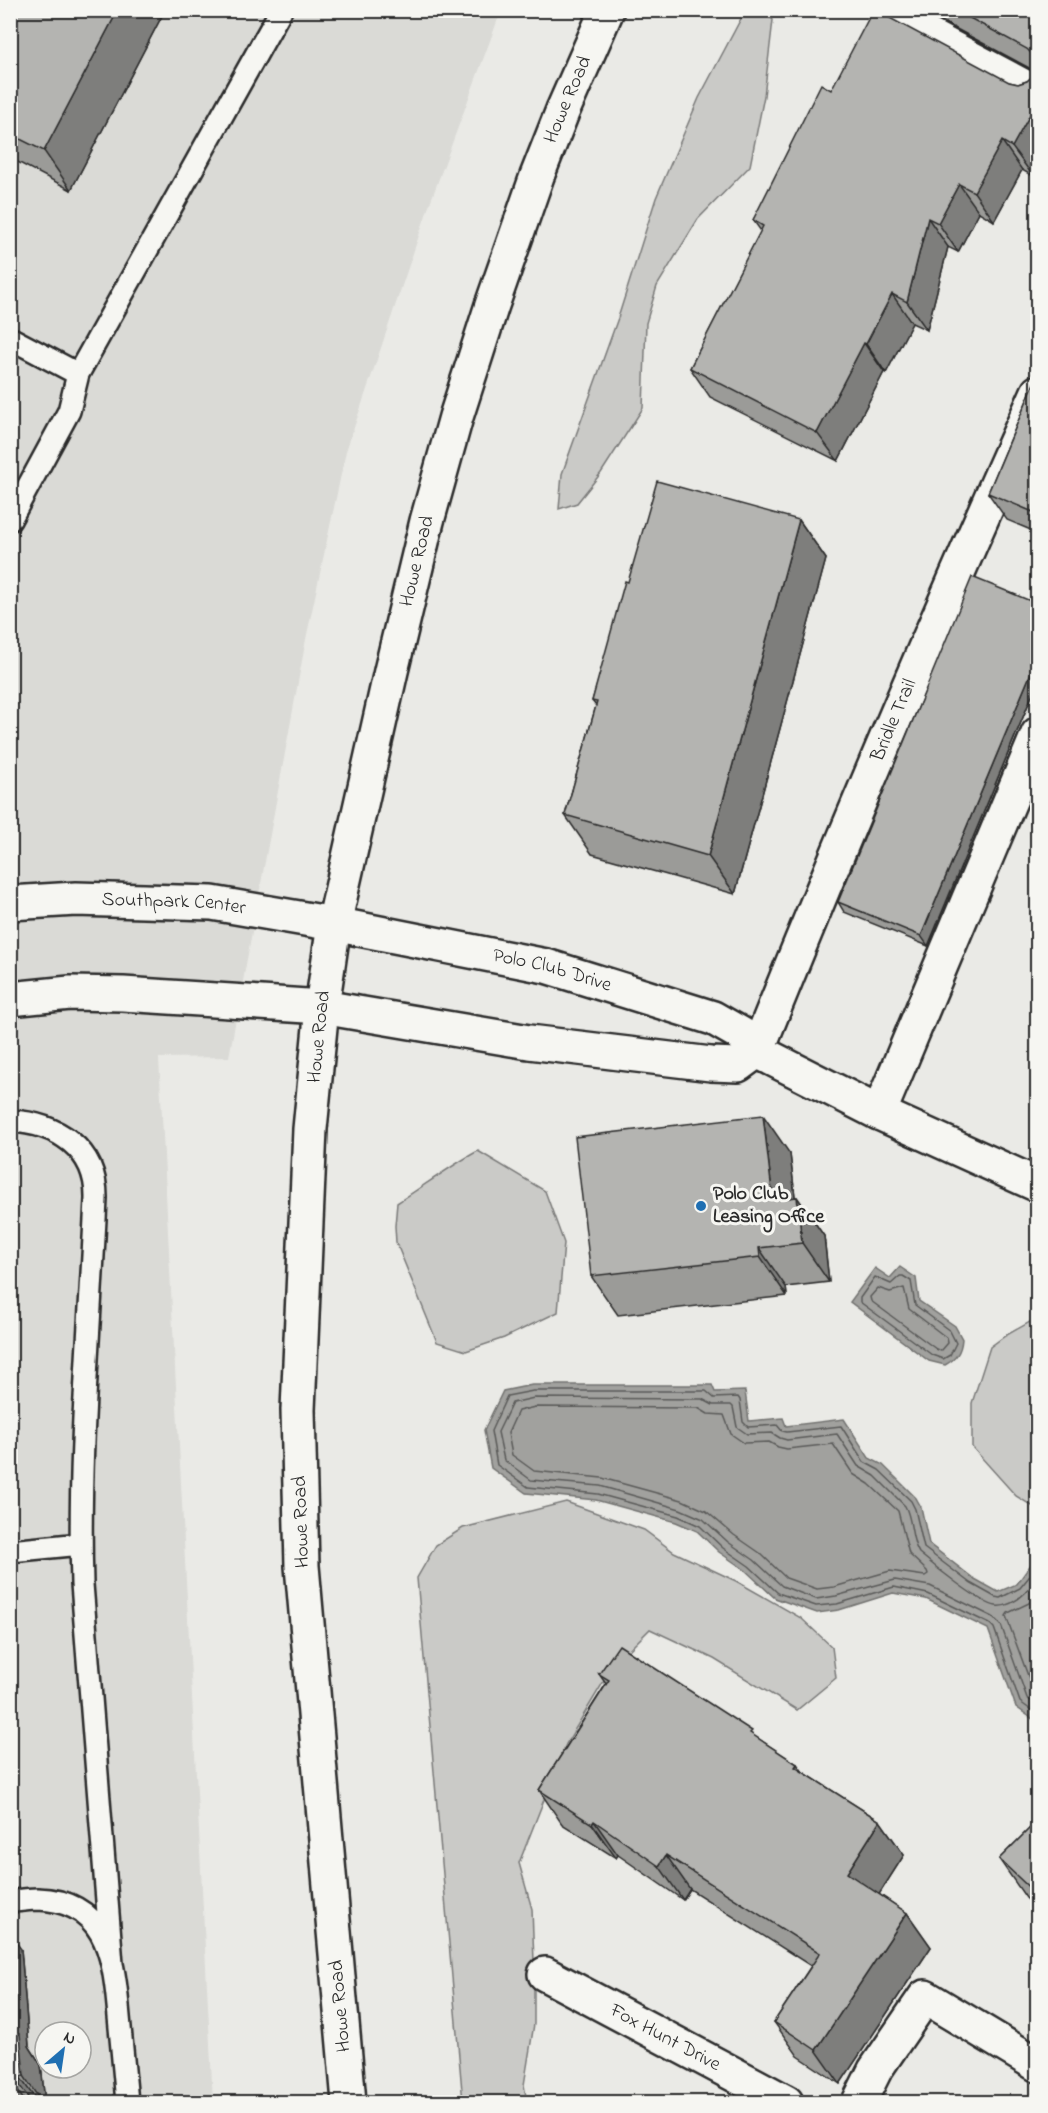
<svg xmlns="http://www.w3.org/2000/svg" width="1048" height="2113" font-family="'Indie Flower',sans-serif">
  <style>
    .built { fill: #dadad6; fill-rule: evenodd }
    .green { fill: #cacac7; stroke: #7a7a79; stroke-width: 1.5 }
    .water { fill: #a1a19e; stroke: #727270; stroke-width: 1.5 }
    .lines { fill: none; stroke-linecap: round; stroke-linejoin: round }
    .shore { stroke: #5a5a59; stroke-width: 1.5 }
    .lane-casing { stroke: #2b2b2b; stroke-width: 26 }
    .street-casing { stroke: #2b2b2b; stroke-width: 38 }
    .secondary-casing { stroke: #2b2b2b; stroke-width: 38 }
    .lane { stroke: #f6f6f2; stroke-width: 21 }
    .street { stroke: #f6f6f2; stroke-width: 33 }
    .secondary { stroke: #f6f6f2; stroke-width: 33 }
    .wall { fill: #9b9b98; stroke: #2b2b2b; stroke-width: 1.5 }
    .shaded-wall { fill: #7e7e7c; stroke: #2b2b2b; stroke-width: 1.5 }
    .building { fill: #b4b4b1; stroke: #2b2b2b; stroke-width: 1.5 }
    .poi-dot { fill: #1f6fb2; stroke: #f6f6f2; stroke-width: 2 }
    .labels { text-anchor: middle; dominant-baseline: central; stroke-width: 6; stroke-linejoin: round; paint-order: stroke }
    .street-label { font-size: 20px; fill: #2b2b2b; stroke: #f6f6f2 }
    .poi-label { font-size: 20px; font-weight: bold; fill: #2b2b2b; stroke: #f6f6f2; text-anchor: start }
  </style>
  <rect width="100%" height="100%" fill="#eaeae6"/>
  <filter id="ink" filterUnits="userSpaceOnUse"><feTurbulence type="fractalNoise" baseFrequency=".0167" numOctaves="2"/><feDisplacementMap in="SourceGraphic" scale="12" xChannelSelector="R" yChannelSelector="G"/><feConvolveMatrix kernelMatrix="1 2 1 2 8 2 1 2 1" color-interpolation-filters="sRGB"/></filter>
  <g filter="url(#ink)">
    <!-- built -->
    <path class="built" d="M11,11h490l-71,192 -84,248 -40,188 -77,418 -70,1 54,1044h-202zM45,2032h36v36h-36z"/>
    <!-- green -->
    <path class="green" d="M745,11h21l7,9 -9,76 -14,70 -52,53 -41,67 -11,37 -3,85 -42,65 -24,30 -18,6 3,-35 56,-156 38,-120 43,-100z
      M478,1151l67,40 19,52 -6,69 -54,26 -38,13 -29,-9 -41,-100 -1,-16 2,-23c27,-17 53,-37 81,-52z
      M1037,1318v191l-21,-13 -44,-49v-44l18,-56 15,-11z
      M566,1502l78,28 30,22 62,29 65,37 31,29 4,31 -39,32 -83,-51 -64,-30 -37,37 -47,78 -47,119 13,46 2,53v62l-10,61 3,17h-64l-46,-524 19,-33 27,-17z"/>
    <!-- water -->
    <path class="water" d="M900,1267l16,11 3,23 36,25 7,13c-1,13 -6,20 -17,26l-16,-4 -79,-59 25,-34 15,10z
      M532,1385h180l3,7 30,-1 4,30 34,-3 3,8 58,-7 25,39 14,7 33,33 5,9 8,37 44,34 25,14 19,-8 20,-28v166l-21,-15 -28,-78 -62,-30 -33,-6 -54,17 -22,3 -42,-15 -30,-28 -26,-18 -22,-21 -21,-9 -80,-22 -70,-7 -35,-25 -7,-38 19,-39z"/>
    <g class="lines">
      <!-- shore -->
      <path class="shore" d="M900,1276h3l8,5 4,24 35,26 6,12 -6,12 -7,4 -11,-4 -72,-53v-4l15,-21 16,7z
        M878,1288l12,4 14,-4 5,21 38,29 1,5 -7,8 -5,-2 -65,-48 -1,-4z
        M535,1407l163,1 10,6 16,1 7,19 13,9 25,-1 9,5 9,2 46,-5 20,30 16,10 29,27 11,43 18,17 1,3 -3,2 -35,-5 -56,16 -17,2 -31,-11 -26,-25 -26,-18 -28,-24 -24,-11 -80,-22 -68,-7 -22,-16 -4,-22 10,-22z
        M1038,1566l-18,22 -20,10 -5,-1 -25,-14 -46,-35 -9,-39 -4,-8 -32,-31 -15,-8 -23,-36 -54,6 -5,-1 -5,-6 -29,2 -5,-5 -3,-22 -2,-3 -24,1 -8,-7h-173l-26,5 -16,35 6,34 31,22 70,7 80,22 22,10 23,22 26,18 29,27 38,13 21,-2 57,-17 34,7 62,30 4,4 26,74 18,13
        M1038,1578c-9,12 -25,30 -42,28 -15,-2 -63,-41 -77,-53 -9,-13 -6,-33 -14,-47l-30,-30 -17,-10 -21,-32 -50,6 -7,-2 -8,-5 -25,1 -10,-7 -4,-20 -2,-2h-18l-11,-6 -168,-1 -22,5 -14,29 6,28 27,20 69,6 80,23 23,10 25,23 26,18 28,26 34,13 20,-3 59,-16 35,6 63,31 8,8 26,73 11,8
        M1038,1593l-9,10 -21,10 -2,3 28,76 4,3"/>
      <defs>
        <path id="lane" d="M10,338l68,36
          M10,520l59,-109 9,-37 203,-364
          M10,1121c47,2 87,28 86,78 -6,128 -18,257 -14,385l30,380
          M10,1551l71,-7
          M10,1901c9,0 19,-2 28,-2 66,2 75,54 80,107 3,32 6,64 9,96"/>
        <g id="street">
          <path d="M903,22l135,72"/>
          <path id="s1" d="M10,903l66,-4 136,4 122,21 212,42 167,52 28,16 16,17 122,62 159,72"/>
          <path d="M10,999l60,-6 53,1 199,13 207,35 182,22 27,1 19,-14"/>
          <path id="s2" d="M757,1051c89,-222 183,-441 281,-659"/>
          <path d="M879,1113l159,-379"/>
          <path id="s3" d="M545,1974l241,128"/>
          <path d="M859,2102l16,-32 50,-73 113,68"/>
        </g>
        <g id="secondary">
          <path id="s4" d="M349,2102l-47,-536 -4,-156 12,-281 12,-122 12,-83 57,-253 36,-150 29,-104 36,-112 45,-129 26,-66 44,-100"/>
        </g>
      </defs>
      <!-- lane casing -->
      <use href="#lane" class="lane-casing"/>
      <!-- street casing -->
      <use href="#street" class="street-casing"/>
      <!-- secondary casing -->
      <use href="#secondary" class="secondary-casing"/>
      <!-- lane -->
      <use href="#lane" class="lane"/>
      <!-- street -->
      <use href="#street" class="street"/>
      <!-- secondary -->
      <use href="#secondary" class="secondary"/>
    </g>
    <!-- wall -->
    <path class="wall" d="M10,10h155l-94,180 -61,-32z
      M921,10h117v156l-5,10 -11,-6 -28,51 -15,-9 -21,40 -10,-5 -21,83 -15,-7 -26,50 -2,-1 -46,89 -128,-64 -20,-29 71,-137 -8,-11 78,-130 178,-8 9,2 9,-3 8,-7v-3z
      M1038,374v159l-31,-13 -19,-27z
      M799,520l27,39 -91,335 -143,-40 -27,-39 31,-109 -4,-5 36,-119z
      M1038,604v77l-110,265 -84,-34 -6,-10z
      M1038,977v29l-8,-11z
      M790,1154l5,43h2l27,39 5,46 -43,5 1,9 -169,19 -27,-39z
      M599,1674l158,64 40,26 6,8 77,49 24,34 -25,39 28,19 24,34 -91,137 -42,-28 -24,-34 37,-56 -121,-77 -7,11 -65,-45 -2,3 -54,-34 -23,-34 67,-106z
      M1038,1820v89l-12,-11 -27,-39z
      M21,1949l8,97 12,19 4,38h-35z"/>
    <!-- shaded-wall -->
    <path class="shaded-wall" d="M118,10h47l-94,180 -27,-39z
      M1038,100v66l-5,10 -21,-29z
      M1002,141l20,29 -28,51 -20,-29z
      M959,184l20,28 -21,40 -20,-29z
      M928,218l20,29 -21,83 -20,-28z
      M892,294l20,29 -26,50 -20,-29z
      M864,343l20,29 -46,89 -21,-28z
      M799,520l27,39 -91,335 -27,-38z
      M1038,656v25l-110,265 -7,-10z
      M763,1115l27,39 10,85 -27,-39z
      M797,1197l27,39 5,46 -27,-39z
      M759,1248l27,39 1,9 -27,-39z
      M797,1764l24,34 -26,-31z
      M594,1821l24,34 -2,3 -24,-34z
      M880,1821l24,34 -33,52 -24,-34z
      M666,1855l24,34 -7,11 -24,-34z
      M907,1913l24,34 -91,137 -24,-34z
      M10,1934l11,15 8,97 12,19 4,38h-3l-18,-27 -14,-49z
      M20,2077l18,26h-6l-12,-17z
      M15,2087l11,16h-10z"/>
    <!-- building -->
    <path class="building" d="M10,10h108l-74,141 -34,-17z
      M873,10h2l134,72 9,2 9,-3 8,-7 2,-10 -3,-8 -7,-7 -72,-39h83v90l-26,47 -10,-6 -28,51 -15,-8 -21,39 -10,-5 -21,84 -15,-8 -26,50 -2,-1 -47,90 -127,-65 73,-142 -10,-6 68,-136 10,6z
      M1038,374v140l-50,-21z
      M657,481l142,39 -91,336 -143,-41 32,-113 -5,-1 33,-120 3,1z
      M972,577l66,27v52l-117,280 -83,-34z
      M1038,977v21l-8,-3z
      M763,1115l10,85 24,-3 5,46 -43,5 1,9 -169,19 -16,-139z
      M619,1645l133,86 -2,2 47,31 -2,3 85,54 -33,52 60,40 -91,137 -42,-28 46,-69 -154,-98 -7,11 -65,-45 -2,3 -53,-34 70,-110 -10,-6z
      M1038,1820v76l-39,-37z
      M10,2024h4l1,10h5l4,42 -4,1v9l-5,1 1,16h-6z"/>
  </g>
  <!-- markers -->
  <circle class="poi-dot" cx="701" cy="1206" r="6"/>
  <g class="labels">
    <!-- street labels -->
    <g class="street-label">
      <text stroke="none"><textPath href="#s4" startOffset="2040">Howe Road</textPath></text>
      <text stroke="none"><textPath href="#s4" startOffset="1554">Howe Road</textPath></text>
      <text stroke="none"><textPath href="#s2" startOffset="358">Bridle Trail</textPath></text>
      <text stroke="none"><textPath href="#s1" startOffset="164">Southpark Center</textPath></text>
      <text stroke="none"><textPath href="#s1" startOffset="549">Polo Club Drive</textPath></text>
      <text stroke="none"><textPath href="#s4" startOffset="1068">Howe Road</textPath></text>
      <text transform="translate(302 1522) rotate(-92)">Howe Road</text>
      <text transform="translate(341 2006) rotate(-95)">Howe Road</text>
      <text stroke="none"><textPath href="#s3" startOffset="136">Fox Hunt Drive</textPath></text>
    </g>
    <!-- poi labels -->
    <g class="poi-label">
      <text x="713" y="1194">Polo Club<tspan x="713" dy="23">Leasing Office</tspan></text>
    </g>
  </g>
  <!-- margin -->
  <rect width="1048" height="2113" fill="none" stroke="#f6f6f2" stroke-width="36"/>
  <rect x="18" y="18" width="1012" height="2077" fill="none" stroke="#2b2b2b" stroke-width="2" filter="url(#ink)"/>
  <!-- north arrow -->
  <g transform="translate(63 2050) rotate(29)"><circle r="28" fill="#f6f6f2" stroke="#a5a5a2" stroke-width="1.5"/>
  <path d="M0-4.5L10 22L0 15L-10 22Z" fill="#1f6fb2"/>
  <text y="-9" font-size="16" font-weight="bold" text-anchor="middle" fill="#2b2b2b">N</text>
  </g>
</svg>
